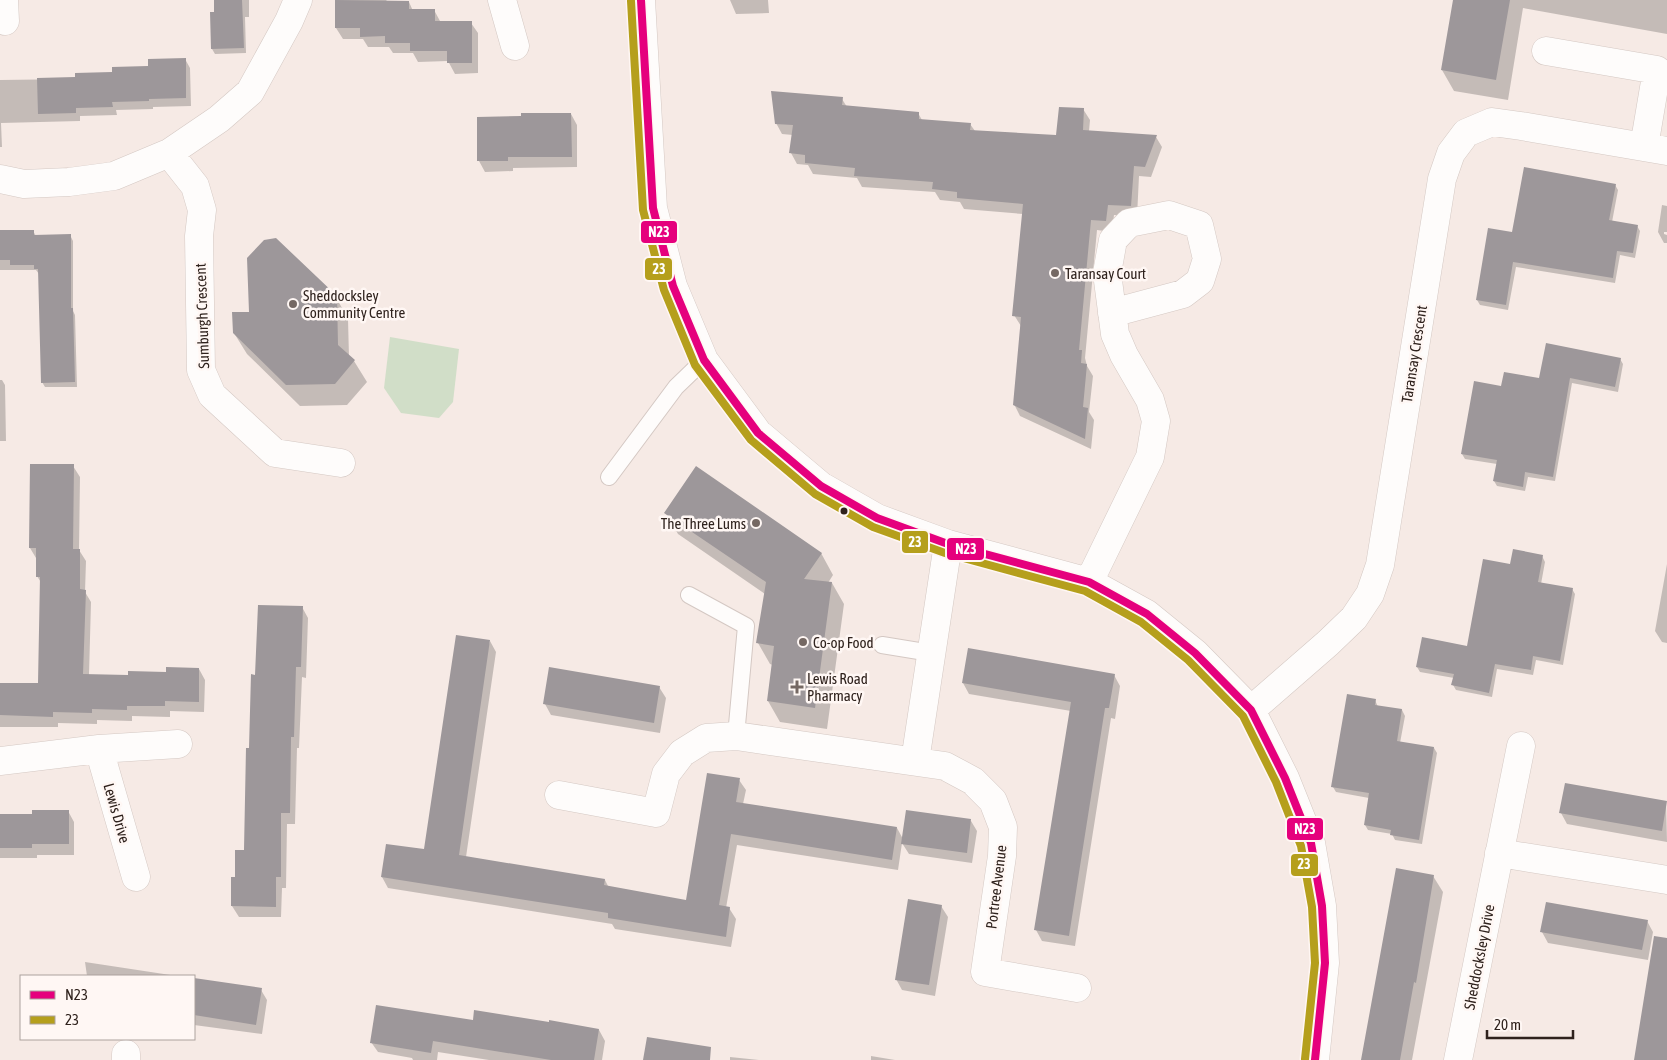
<svg xmlns="http://www.w3.org/2000/svg" width="1667" height="1060" font-family="'Asap Condensed',sans-serif">
  <style>
    .green { fill: #d1dec8 }
    .shadow { fill: #0003 }
    .building { fill: #9d979a }
    .lines { fill: none; stroke-linecap: round; stroke-linejoin: round }
    .service-casing { stroke: #d4c8c3; stroke-width: 18 }
    .minor-casing { stroke: #d4c8c3; stroke-width: 29 }
    .service { stroke: #fefcfb; stroke-width: 16 }
    .minor { stroke: #fefcfb; stroke-width: 28 }
    .bus-1-casing { stroke: #fff7f4; stroke-width: 11 }
    .bus-2-casing { stroke: #fff7f4; stroke-width: 11 }
    .bus-1 { stroke: #e5007d; stroke-width: 8 }
    .bus-2 { stroke: #b59f1c; stroke-width: 8 }
    .poi-dot { fill: #756863; stroke: #fff7f4; stroke-width: 2 }
    .bus-dot { fill: #2f221d; stroke: #fff7f4; stroke-width: 2 }
    .labels { text-anchor: middle; dominant-baseline: central; stroke-width: 5; stroke-linejoin: round; paint-order: stroke }
    .poi-label { font-size: 15px; fill: #2f221d; stroke: #fff7f4; text-anchor: start }
    .street-label { font-size: 15px; fill: #2f221d; stroke: #fff7f4 }
    .line-badge { stroke: #fff7f4; stroke-width: 2 }
    .badge-label { font-size: 14px; text-anchor: middle; font-weight: bold; fill: #fff }
  </style>
  <rect width="100%" height="100%" fill="#f6eae5"/>
  <!-- green -->
  <path class="green" d="M390,337l69,12 -6,53 -14,16 -38,-5 -17,-25z"/>
  <!-- shadow -->
  <path class="shadow" d="M215,0h34v17h-4l1,36 -31,1 -3,-5z
    M336,0h50l2,2h21l4,9 21,-1 6,11 31,2 7,10v40l-23,1 -7,-13 -30,1 -5,-9h-20l-4,-6h-21l-5,-8h-20l-7,-11z
    M730,0h38l1,13 -33,1z
    M1454,0h213v34l-144,-26 -15,92 -54,-9 -12,-21z
    M185,59l5,9 1,38 -38,1v2l-37,1 1,5 -37,1v5l-79,2 1,24h-2v-75v8l76,-1 73,-12z
    M842,99l5,8 71,6 4,7 48,4 5,7 82,6 26,-28 7,11 -1,11 67,6 6,10 -11,30 -12,-1 -2,41 -23,-2 -2,17 -15,-2 -12,128 2,8 6,10 -4,36 5,8 -3,29 -71,-33 -6,-12 7,-78 -7,-11 9,-101 -59,-5 -4,-7 -20,-2 -5,-8 -73,-5 -5,-9 -44,-4 -5,-9 -11,-1 -6,-11 2,-18 -11,-1 -6,-11z
    M571,114l6,11v42l-64,1v3l-28,1 -6,-11z
    M1615,185l3,5 -6,32 25,4 3,5 -5,27 -15,-3 -5,28 -99,-16 -8,43 -28,-5 -3,-5 36,-66z
    M1662,205l5,1v26h-3v2l3,1v8h-3l-6,-11z
    M0,231h33l3,5 34,-1 3,6v70l2,4 2,72h-32l-3,-5 -3,-108 -3,-4h-36z
    M336,297l12,22 1,38 5,4 13,21 -20,23 -47,1 -53,-52 -13,-21 16,-20z
    M1620,359l3,5 -5,28 -46,-9 -17,98 -27,-4 -3,14 -28,-5 -3,-5 3,-17 -32,-5 -3,-5 40,-67 38,-7z
    M0,380h2l3,5 1,56h-6z
    M73,466l7,11 -1,73 7,11 -1,31 6,10 -2,73 40,1 70,-7 6,11 -1,32 -34,-1v6l-38,-1v5l-35,-1v4l-39,-1v4h-58v-43h39l3,-100 -5,-8 -1,-18 -6,-10z
    M666,513l155,40 12,22 -5,8h4l12,21 -17,125 -47,-7 -12,-21 5,-36 -3,-1 -12,-21 7,-49 -87,-60z
    M1542,556l3,6 -4,22 31,5 3,5 -12,71 -27,-5 -3,15 -36,-6 -5,28 -36,-7 -3,-5 1,-7 -34,-6 -3,-5 51,-20 43,-81z
    M1667,564v79l-5,-1 -7,-11z
    M302,607l6,11 -2,60 -4,-1 -3,71h-2l-2,76h-8l-1,64h-4l-1,29h-42l-7,-11 4,-27 9,-28 5,-102 7,-73z
    M490,641l6,11 -30,205 139,23 4,8 78,14 52,-122 7,10 -3,14 154,24 6,11 68,-18 6,10 -5,32 -63,-9 -7,-11 -4,27 -161,-25 -11,63h3l7,11 -5,28 -116,-18 -3,-5 -224,-36 -6,-11 43,-26z
    M1114,675l6,11 -5,33 -4,-1 -36,228 -33,-5 -6,-11 35,-219 -102,-17 -6,-11z
    M659,687l7,11 -6,35 -109,-18 -6,-11z
    M1375,700l3,7 24,3 3,6 -5,27 34,5 3,5 -15,91 -27,-4 -3,-6 -24,-4 -3,-5 4,-27 -33,-6 -3,-5z
    M1666,802l1,40 -100,-18 -6,-11z
    M68,811l6,11v33h-37v3h-37v-43h33z
    M1433,876l10,16 -31,168h-50z
    M941,906l7,11 -13,79 -33,-6 -6,-11z
    M1647,921l6,11 -5,28 -100,-17 -6,-11z
    M85,962l92,14h-90z
    M194,979l67,11 6,10 -5,34 -68,-9z
    M474,1022l125,8 6,11 -3,19h-113l-51,-8 -1,8h-24l-1,-2 -34,-6 -7,-10z
    M871,1056l24,4h-24z
    M730,1057l29,3h-29z"/>
  <!-- building -->
  <path class="building" d="M214,0h28l2,48 -33,1 -1,-37h4z
    M335,0l74,1v8h26v12h37v42h-25v-12h-37v-8h-25v-7l-25,1v-9h-25z
    M1453,0h57l-14,80 -55,-10z
    M186,58v40l-37,1v2l-37,1 1,5 -37,1v5l-38,1 -1,-36 38,-1v-4l37,-1v-5l36,-1v-7z
    M771,91l72,6 -1,8 77,7v7l52,4 -1,7 86,5 3,-28 25,1 -1,22 74,5 -12,32 -11,-1 -3,40 -23,-1 -2,16 -15,-1 -12,130h3l-1,13 6,1 -4,43 5,1 -3,31 -72,-34 8,-88 -9,-1 11,-112 -66,-6v-6l-25,-3 1,-7 -79,-6 1,-8 -50,-5v-8l-16,-2 4,-28 -18,-1z
    M521,113h50l1,44h-64v4h-31v-44l44,-1z
    M1524,167l92,17 -7,36 29,5 -5,28 -16,-2 -4,27 -100,-16 -7,43 -30,-5 12,-72 24,4z
    M0,230h34v5l37,-1v74h2l2,74 -34,1 -3,-114h-4v-4h-24v-5h-10z
    M276,238l61,58 1,49 17,15 -20,24 -49,1 -53,-52 -1,-21h17l-2,-54 17,-18z
    M1546,343l75,15 -6,29 -45,-9 -17,99 -28,-5 -2,15 -30,-6 4,-21 -36,-6 13,-73 27,5 3,-14 35,6z
    M30,464h44l-1,85h7v40l6,1 -3,84 45,1v-4l38,1v-5l33,1v34l-34,-1v5h-38v4l-35,-1v4l-39,-1v5l-53,-2v-32h38l2,-106h-4v-29h-7z
    M696,466l126,87 -18,26 28,3 -17,126 -48,-7 7,-55 -18,-3 10,-61 -102,-69z
    M1513,549l30,6 -5,27 35,6 -13,73 -27,-5 -2,14 -36,-6 -6,29 -38,-8 3,-11 -38,-7 6,-30 45,9 16,-87 27,5z
    M258,605l45,1 -2,61h-5l-2,70h-3l-1,76h-9v64h-5v30l-45,-1v-29h4v-27h9l2,-102h3l2,-74 4,1z
    M456,635l34,5 -31,215 146,24 -1,6 82,15 21,-127 33,5 -4,24 161,25 -5,33 -161,-26 -12,71 11,2 -4,30 -118,-19v-5l-227,-36 5,-33 38,5z
    M968,648l147,26 -6,34h-4l-36,228 -35,-6 37,-228 -109,-19z
    M549,667l111,19 -6,37 -111,-19z
    M1347,694l29,5 -1,6 27,4 -5,32 37,6 -15,93 -29,-5 1,-5 -27,-5 5,-32 -38,-6z
    M1565,783l102,18 -5,30 -103,-18z
    M32,810h37v34h-37v4h-32v-34h32z
    M906,810l65,9 -4,34 -66,-9z
    M1396,868l38,7 -18,108 -2,-1 -14,78h-39z
    M908,899l34,6 -13,80 -34,-5z
    M1546,902l102,18 -6,30 -102,-18z
    M1654,936l13,2v122h-33z
    M194,978l68,10 -6,37 -62,-10z
    M376,1005l97,15 1,-10 75,12v-2l50,9 -5,31h-43l-118,-19 -2,12 -61,-10z
    M647,1037l64,10 -1,13h-67z"/>
  <g class="lines">
    <defs>
      <path id="service" d="M609,477l67,-90 28,-27
        M689,595l57,31 -10,110
        M882,645l49,8"/>
      <path id="minor" d="M4,0l1,21
        M502,0l13,46
        M641,0l12,208 20,78 31,74 54,73 63,53 56,32 71,26 141,38 58,32 48,39 56,57 34,68 26,65 11,63 3,57 -10,97
        M1546,51l111,19 -13,77
        M169,153l26,33 7,24 -3,26 2,134 11,25 63,58 66,10
        M0,179l24,5 45,-2 45,-6 55,-23 50,-34 31,-27 39,-71 9,-21
        M1089,582l61,-125 6,-36 -6,-21 -26,-45 -9,-21 -8,-61 6,-33 16,-17 40,-8 30,10 8,34 -7,22 -17,13 -71,19
        M1251,710l77,-67 26,-25 16,-24 10,-29 62,-386 9,-26 15,-20 26,-11 29,4 146,25
        M99,749l37,128
        M0,761l99,-12 79,-5
        M915,761l33,-217
        M559,795l97,18 10,-39 16,-21 24,-15 30,-2 209,30 28,15 20,20 10,26 -1,29 -17,116 92,16
        M1499,853l168,27
        M126,1060v-6
        M1458,1060l63,-314"/>
    </defs>
    <!-- service casing -->
    <use href="#service" class="service-casing"/>
    <!-- minor casing -->
    <use href="#minor" class="minor-casing"/>
    <!-- service -->
    <use href="#service" class="service"/>
    <!-- minor -->
    <use href="#minor" class="minor"/>
    <defs>
      <path id="bus-1" d="M641,0l12,208 20,78 31,74 54,73 63,53 56,32 71,26 141,38 58,32 48,39 56,57 34,68 26,65 11,63 3,57 -10,97"/>
      <path id="bus-2" d="M631,1l12,209 21,80 31,75 56,75 64,54 58,33 72,26 140,38 56,31 47,38 55,56 33,66 25,64 11,61 3,56 -10,96"/>
    </defs>
    <!-- bus-1 casing -->
    <use href="#bus-1" class="bus-1-casing"/>
    <!-- bus-2 casing -->
    <use href="#bus-2" class="bus-2-casing"/>
    <!-- bus-1 -->
    <use href="#bus-1" class="bus-1"/>
    <!-- bus-2 -->
    <use href="#bus-2" class="bus-2"/>
  </g>
  <!-- markers -->
  <g class="poi-dot">
    <circle cx="1055" cy="273" r="5"/>
    <circle cx="293" cy="304" r="5"/>
    <circle cx="756" cy="523" r="5"/>
    <circle cx="803" cy="642" r="5"/>
    <path d="M794.5 679.5h5v5h5v5h-5v5h-5v-5h-5v-5h5z"/>
  </g>
  <circle class="bus-dot" cx="844" cy="511" r="4.5"/>
  <g class="labels">
    <!-- poi labels -->
    <g class="poi-label">
      <text x="1065" y="273">Taransay Court</text>
      <text x="303" y="295">Sheddocksley<tspan x="303" dy="17">Community Centre</tspan></text>
      <text x="746" y="523" text-anchor="end">The Three Lums</text>
      <text x="813" y="642">Co-op Food</text>
      <text x="807" y="678">Lewis Road<tspan x="807" dy="17">Pharmacy</tspan></text>
    </g>
    <!-- street labels -->
    <g class="street-label">
      <text transform="translate(202 316) rotate(-92)">Sumburgh Crescent</text>
      <text transform="translate(1414 354) rotate(-81)">Taransay Crescent</text>
      <text transform="translate(117 813) rotate(74)">Lewis Drive</text>
      <text transform="translate(996 887) rotate(-83)">Portree Avenue</text>
      <text transform="translate(1479 957) rotate(-79)">Sheddocksley Drive</text>
    </g>
  </g>
  <g class="line-badge">
    <rect x="640" y="220" width="38" height="24" rx="5" fill="#e5007d"/>
    <rect x="644" y="257" width="29" height="24" rx="5" fill="#b59f1c"/>
    <rect x="901" y="530" width="28" height="24" rx="5" fill="#b59f1c"/>
    <rect x="946" y="537" width="39" height="24" rx="5" fill="#e5007d"/>
    <rect x="1286" y="817" width="38" height="24" rx="5" fill="#e5007d"/>
    <rect x="1290" y="853" width="29" height="24" rx="5" fill="#b59f1c"/>
  </g>
  <g class="badge-label">
    <text x="659" y="237">N23</text>
    <text x="659" y="274">23</text>
    <text x="915" y="547">23</text>
    <text x="966" y="554">N23</text>
    <text x="1305" y="834">N23</text>
    <text x="1304" y="869">23</text>
  </g>
  <!-- legend -->
  <rect x="20" y="975" width="175" height="65" fill="#fff7f4" stroke="#aca29e"/>
  <rect x="30" y="991" width="25" height="8" fill="#e5007d" stroke="#aca29e"/>
  <text x="65" y="1000" font-size="15" fill="#2f221d">N23</text>
  <rect x="30" y="1016" width="25" height="8" fill="#b59f1c" stroke="#aca29e"/>
  <text x="65" y="1025" font-size="15" fill="#2f221d">23</text>
  <!-- scale -->
  <path d="M1487 1030v8h86v-8" fill="none" stroke="#2f221d" stroke-width="2.5"/>
  <text x="1494" y="1030" font-size="15" fill="#2f221d" stroke="#fff7f4" stroke-width="4" paint-order="stroke">20 m</text>
</svg>
